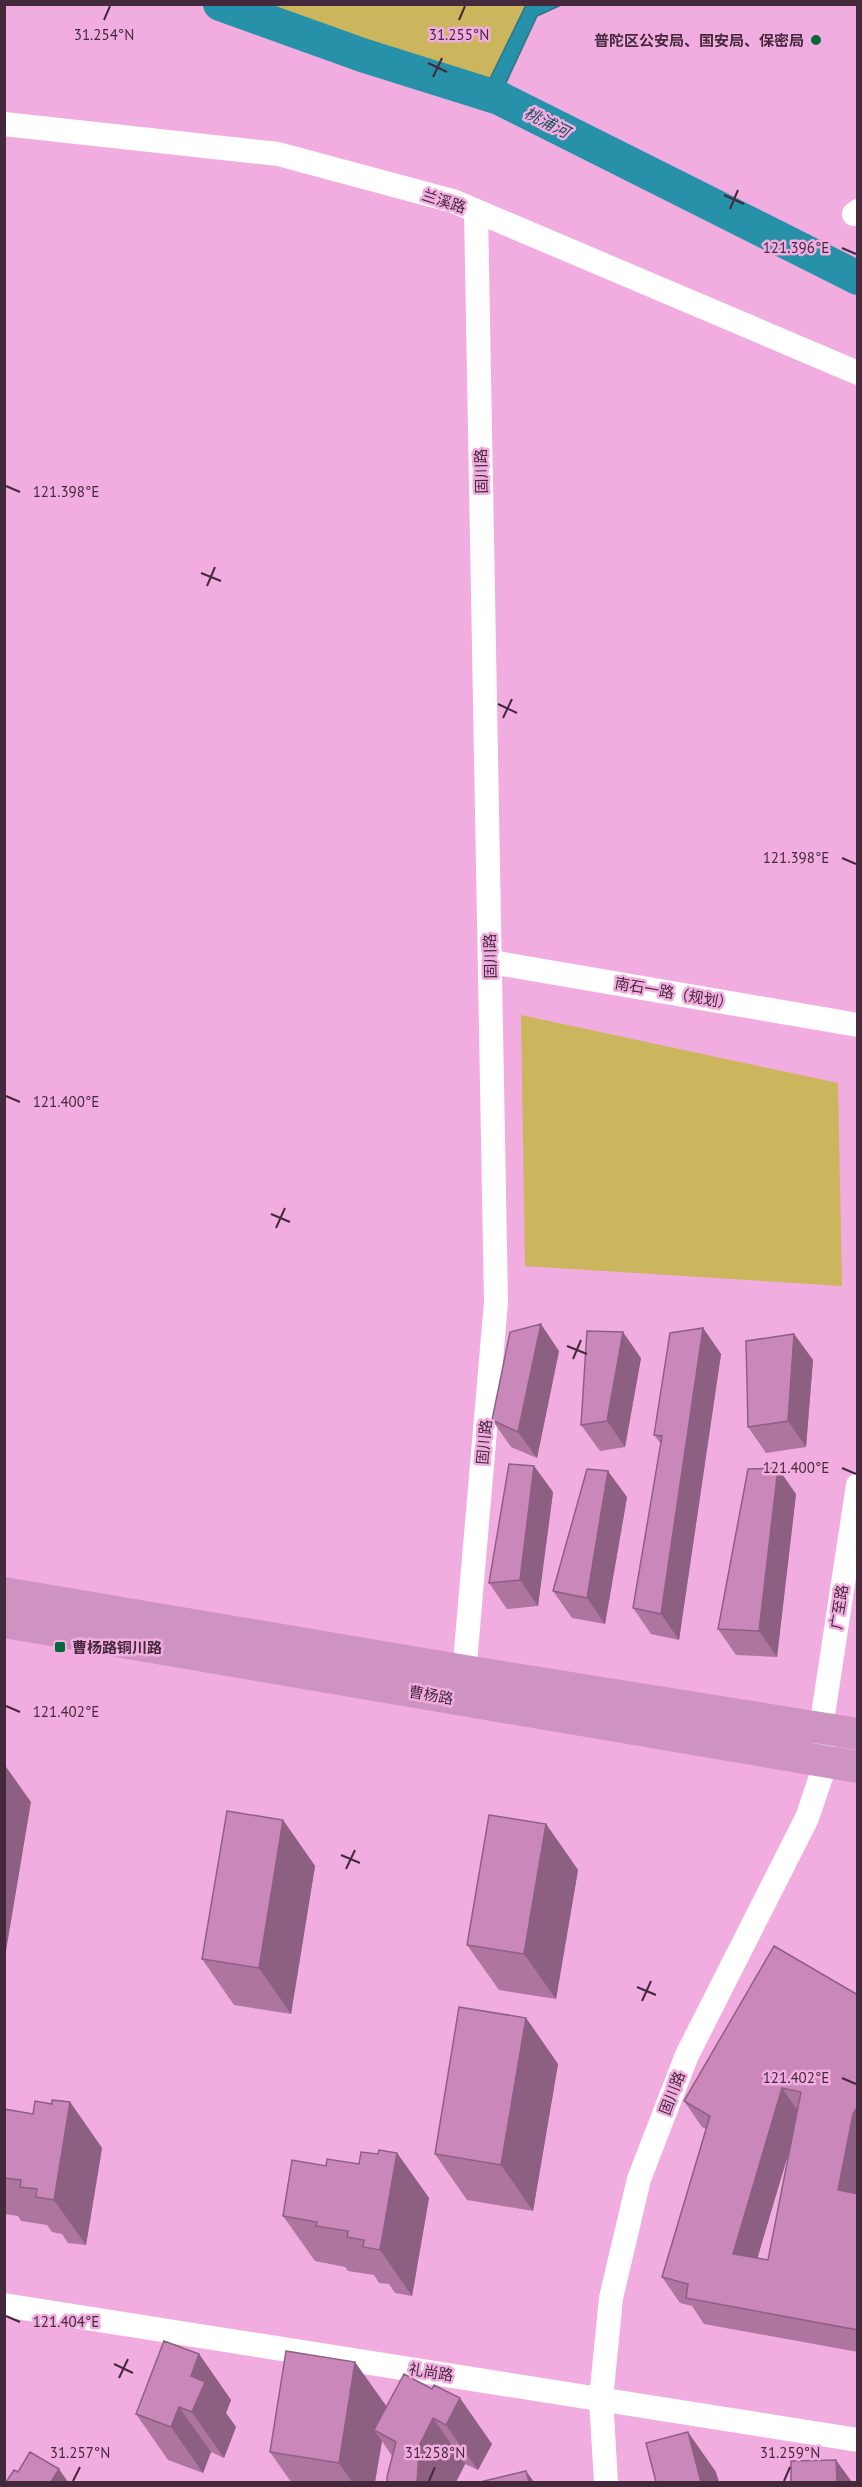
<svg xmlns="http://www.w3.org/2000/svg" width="862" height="2487" font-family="'PT Sans','Noto Sans SC',sans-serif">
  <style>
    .green { fill: #cbb55d }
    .water { fill: #2691a8; stroke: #2f7288; stroke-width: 1.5 }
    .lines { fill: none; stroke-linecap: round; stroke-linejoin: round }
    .river { stroke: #2691a8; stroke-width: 34 }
    .minor { stroke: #fff; stroke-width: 24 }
    .major { stroke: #ce93c1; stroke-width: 32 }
    .wall { fill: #ae75a0; fill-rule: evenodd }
    .shaded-wall { fill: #8d5f82 }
    .building { fill: #ca88ba; stroke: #8d5f82; stroke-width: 1.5; fill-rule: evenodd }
    .ticks { fill: none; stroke: #44293d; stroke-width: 2 }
    .poi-dot { fill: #05673c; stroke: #f2ade0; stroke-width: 2 }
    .labels { text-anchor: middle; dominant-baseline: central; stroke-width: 5; stroke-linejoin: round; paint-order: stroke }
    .poi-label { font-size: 15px; font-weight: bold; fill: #44293d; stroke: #f2ade0; text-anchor: end }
    .street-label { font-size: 15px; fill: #44293d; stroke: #f2ade0 }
    .water-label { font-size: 16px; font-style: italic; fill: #1b5360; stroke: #f2ade0 }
    .ticks-label { font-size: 15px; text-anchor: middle; fill: #44293d; stroke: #f2ade0; stroke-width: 5; stroke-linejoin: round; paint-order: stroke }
  </style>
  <rect width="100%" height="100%" fill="#f2ade0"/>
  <!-- green -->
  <path class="green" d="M220,5h306l-43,88 -121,-38z
    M521,1015l317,68 4,203 -317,-20z"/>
  <!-- water -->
  <path class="water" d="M526,5h35l-24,11 -38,82 -16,-5z"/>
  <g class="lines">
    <!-- river -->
    <path class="river" d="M220,4l142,51 137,43 359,180"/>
    <!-- minor -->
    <path class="minor" d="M4,124l274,30 175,47 405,172
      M854,214l4,-3
      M491,962l367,63
      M463,1686l33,-384 -20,-1091
      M4,2305l854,135
      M606,2482l-5,-83 10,-101 28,-119 48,-124 120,-237 19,-56 -5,-34 37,-243"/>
    <!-- major -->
    <path class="major" d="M4,1593l461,78 393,63
      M4,1622l854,145"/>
  </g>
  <!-- wall -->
  <path class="wall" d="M703,1328l18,26 -42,286 -28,-6 -18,-26 28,-164 -7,-9z
    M794,1334l19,26 -7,87 -40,6 -18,-26z
    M559,1351l-22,107 -26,-11 -19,-27z
    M641,1358l-16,89 -25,4 -19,-26z
    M534,1466l19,26 -15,114 -31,3 -18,-26z
    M796,1494l-19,163 -41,-2 -18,-26z
    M627,1497l-22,127 -33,-6 -19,-27z
    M283,1820l32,46 -24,148 -57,-9 -32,-46z
    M546,1824l32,46 -22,129 -57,-9 -32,-45z
    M858,1995v357l-154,-28 -12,-18 -12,-3 -18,-26 44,-148 -4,-2 -18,-26zM790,2148l-22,112 -11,-2z
    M526,2018l32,46 -25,147 -66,-11 -32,-46z
    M70,2102l32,46 -16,97 -18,-2 -6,-9 -10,-2 -5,-7 -26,-4 -3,-5 -14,-2v-105l29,5 19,-10z
    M397,2153l32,45 -17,98 -17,-3 -6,-9 -10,-1 -5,-8 -26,-4 -3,-4 -30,-6 -32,-45 43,-50 33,-2 19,-10z
    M199,2354l32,46 -5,13 10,14 -12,31 -13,-6 -8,21 -35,-13 -32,-46z
    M404,2374l88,70 -14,26 -13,-6 -9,18h-69l5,-26 -10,-15 -7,41h-84l-21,-30 117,-45z"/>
  <!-- shaded-wall -->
  <path class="shaded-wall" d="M541,1324l18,27 -22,107 -19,-26z
    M703,1328l18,26 -42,286 -18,-26z
    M623,1332l18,26 -16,89 -18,-26z
    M794,1334l19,26 -7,87 -18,-26z
    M534,1466l19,26 -15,114 -18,-26z
    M778,1468l18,26 -19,163 -18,-26z
    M608,1471l19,26 -22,127 -18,-26z
    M4,1764l27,38 -25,149 -2,-2z
    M283,1820l32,46 -24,148 -32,-46z
    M546,1824l32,46 -22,129 -32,-45z
    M526,2018l32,46 -25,147 -32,-46z
    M782,2088l18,26 -49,166 -18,-26z
    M70,2102l32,46 -16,97 -32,-45z
    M858,2106v103l-20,-19 15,-76z
    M397,2153l32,45 -17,98 -32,-46z
    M199,2354l32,46 -5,13 10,14 -12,31 -32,-46 -1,-36z
    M355,2362l32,45 -13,23 8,11 -7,41h-23l-13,-19z
    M460,2398l32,46 -14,26 -32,-45z
    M179,2407l32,45 -8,21 -32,-46z
    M433,2418l32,46 -9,18h-39l-1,-30z
    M688,2432l28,40 3,10h-18z
    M836,2460l16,22h-15z
    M59,2469l9,13h-17z
    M526,2471l8,11h-5z"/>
  <!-- building -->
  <path class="building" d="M541,1324l-23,108 -26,-12 18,-88z
    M703,1328l-42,286 -28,-6 29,-172 -8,-1 16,-102z
    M587,1331l36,1 -16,89 -26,4z
    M794,1334l-6,87 -40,6 -2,-86z
    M509,1464l25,2 -14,114 -31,3z
    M778,1468l-19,163 -41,-2 30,-160z
    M587,1469l21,2 -21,127 -34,-7z
    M227,1811l56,9 -24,148 -57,-9z
    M489,1815l57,9 -22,130 -57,-9z
    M774,1946l84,49v111l-5,8 -15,76 20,4v136l-172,-32 2,-14 -26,-7 48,-161 -26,-15zM782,2088l19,4 -33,168 -35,-6z
    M459,2007l67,11 -25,147 -66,-11z
    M52,2100l18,2 -16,98 -18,-3 1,-8 -17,-2 1,-7 -17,-2v-69l29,5 2,-13 17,3z
    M379,2150l18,3 -17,97 -17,-3 1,-7 -17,-3 1,-6 -32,-5 1,-4 -34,-6 9,-56 34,6 1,-7 32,5 2,-12 17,2z
    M164,2341l35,13 -8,22 14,6 -13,30 -13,-5 -8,20 -35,-13z
    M286,2351l69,11 -16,101 -69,-11z
    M404,2374l28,15 2,-4 26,13 -14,27 -13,-7 -17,34 3,2 -2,28h-30v-5l9,-35 -22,-12z
    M688,2432l13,50h-45l-10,-39z
    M30,2452l29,17 -8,13h-45l8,-12 4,2z
    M836,2460l1,22h-46v-21z
    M526,2471l3,11h-49z"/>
  <!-- ticks -->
  <path class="ticks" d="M104,20l6,-14M459,20l6,-14M428,63l19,9M433,77l9,-19M724,195l20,9M730,209l8,-19M842,248l14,6M6,486l14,6M201,573l20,8M207,586l8,-19M498,704l19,9M503,718l9,-19M842,858l14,6M6,1096l14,6M271,1214l19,8M276,1228l9,-20M567,1346l20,8M573,1359l8,-19M842,1468l14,6M6,1706l14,6M341,1855l19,8M346,1869l9,-19M637,1987l19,8M642,2001l9,-20M842,2078l14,6M6,2316l14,6M114,2364l19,9M119,2378l9,-19M73,2481l7,-14M429,2481l6,-14M784,2481l6,-14"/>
  <!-- markers -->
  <g class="poi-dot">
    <circle cx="816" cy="40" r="6"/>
    <rect x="54" y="1641" width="12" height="12" rx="3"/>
  </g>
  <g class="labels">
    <!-- poi labels -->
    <g class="poi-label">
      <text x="804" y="40">普陀区公安局、国安局、保密局</text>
      <text x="72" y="1647" text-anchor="start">曹杨路铜川路</text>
    </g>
    <!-- street labels -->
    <g class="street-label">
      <text transform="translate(444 201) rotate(18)">兰溪路</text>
      <text transform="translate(481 471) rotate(-91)">固川路</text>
      <text transform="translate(490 956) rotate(-91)">固川路</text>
      <text transform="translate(674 993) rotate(10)">南石一路（规划）</text>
      <text transform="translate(484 1442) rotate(-85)">固川路</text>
      <text transform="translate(839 1607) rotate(-81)">广至路</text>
      <text transform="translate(431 1695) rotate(10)">曹杨路</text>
      <text transform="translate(672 2093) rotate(-69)">固川路</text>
      <text transform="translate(431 2372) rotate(9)">礼尚路</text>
    </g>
    <!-- water labels -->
    <g class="water-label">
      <text transform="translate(547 122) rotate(27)">桃浦河</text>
    </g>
  </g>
  <g class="ticks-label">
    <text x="104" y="40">31.254°N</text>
    <text x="459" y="40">31.255°N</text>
    <text x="796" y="253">121.396°E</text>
    <text x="66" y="497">121.398°E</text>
    <text x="796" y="863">121.398°E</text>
    <text x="66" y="1107">121.400°E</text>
    <text x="796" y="1473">121.400°E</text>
    <text x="66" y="1717">121.402°E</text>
    <text x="796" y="2083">121.402°E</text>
    <text x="66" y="2327">121.404°E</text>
    <text x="80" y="2458">31.257°N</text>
    <text x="435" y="2458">31.258°N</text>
    <text x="790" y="2458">31.259°N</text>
  </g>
  <!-- border -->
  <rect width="862" height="2487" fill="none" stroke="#44293d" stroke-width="12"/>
</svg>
